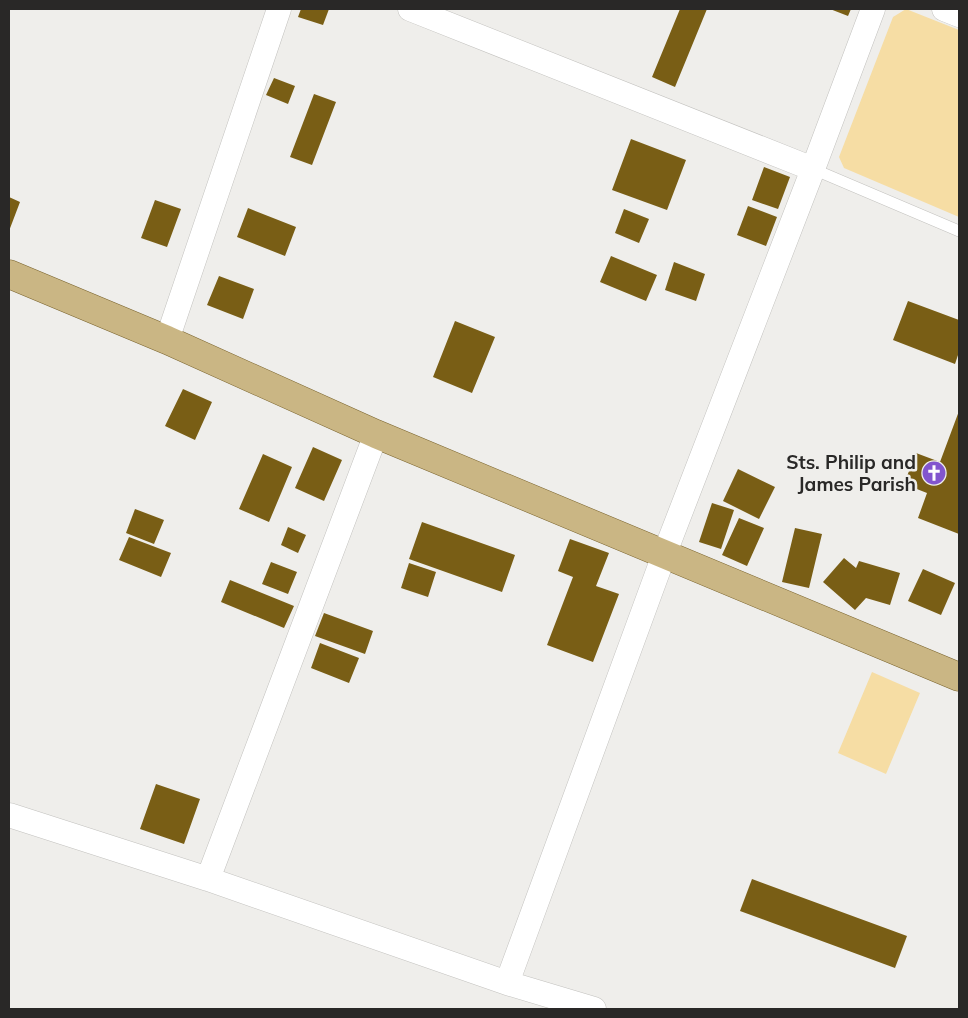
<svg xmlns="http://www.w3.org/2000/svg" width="968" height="1018" font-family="Mulish,sans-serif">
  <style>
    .green { fill: #f6dda4 }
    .building { fill: #795e15 }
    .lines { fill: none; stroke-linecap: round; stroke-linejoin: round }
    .service-casing { stroke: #c3c2bf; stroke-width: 12 }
    .minor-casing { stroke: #c3c2bf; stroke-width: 25 }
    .primary-casing { stroke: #7a642e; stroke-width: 29 }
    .service { stroke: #fff; stroke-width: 11 }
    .minor { stroke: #fff; stroke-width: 24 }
    .primary { stroke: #cab684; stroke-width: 28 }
    .labels { text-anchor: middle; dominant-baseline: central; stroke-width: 5; stroke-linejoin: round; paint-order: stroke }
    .poi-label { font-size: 19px; font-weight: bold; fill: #292827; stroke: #efeeeb; text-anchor: end }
  </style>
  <rect width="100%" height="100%" fill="#efeeeb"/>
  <!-- green -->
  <path class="green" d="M906,9l53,21v187l-115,-49 -5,-11 54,-140z
    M872,672l48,21 -34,81 -48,-21z"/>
  <!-- building -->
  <path class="building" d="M301,9h28l-6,16 -25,-8z
    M680,9h27l-32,78 -23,-10z
    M830,9h21l-3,7z
    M274,78l21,8 -7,18 -22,-9z
    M314,94l22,8 -24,63 -22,-8z
    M631,139l55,21 -19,50 -55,-20z
    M764,167l26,10 -12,32 -26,-9z
    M9,197l11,5 -11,29z
    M155,200l26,9 -14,38 -26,-9z
    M748,206l29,11 -11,29 -29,-11z
    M248,208l48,19 -11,29 -48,-19z
    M624,209l25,10 -10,24 -24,-10z
    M611,256l46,19 -11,26 -46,-19z
    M674,262l31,12 -9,27 -31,-11z
    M219,276l35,13 -11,30 -36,-14z
    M908,301l51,19v32l-4,12 -62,-24z
    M455,321l40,16 -23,56 -39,-16z
    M183,389l29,13 -17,38 -30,-14z
    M959,411v123l-41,-16 9,-25 -23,-9 12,-31 24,9z
    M313,447l29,13 -18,41 -29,-13z
    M263,454l29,13 -23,55 -30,-13z
    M738,469l37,18 -16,32 -36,-18z
    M712,503l22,7 -13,39 -22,-7z
    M135,509l29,11 -10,24 -28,-11z
    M739,518l25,10 -17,38 -25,-11z
    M422,522l93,33 -13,37 -93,-33z
    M288,527l18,8 -8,18 -17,-8z
    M795,528l27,6 -13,54 -27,-6z
    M129,537l42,16 -10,24 -42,-17z
    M570,539l39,14 -13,33 23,8 -26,68 -46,-17 26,-68 -15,-6z
    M844,558l12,10 3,-7 41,12 -10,32 -24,-7 -11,12 -32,-28z
    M271,562l26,10 -9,22 -26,-10z
    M409,563l27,9 -8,25 -27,-9z
    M923,569l32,14 -14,32 -33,-14z
    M230,580l64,26 -10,22 -63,-26z
    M324,613l49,18 -8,23 -50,-18z
    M320,643l39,15 -10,25 -38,-15z
    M156,784l44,15 -16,45 -44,-15z
    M752,879l155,57 -12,32 -155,-57z"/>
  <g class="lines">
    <defs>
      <path id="service" d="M813,169l146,62"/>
      <path id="minor" d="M410,9l403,160
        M944,9l15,6
        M167,340l112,-331
        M9,815l199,64 299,104 87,26
        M208,879l168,-445
        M507,983l157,-428 149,-386 60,-160"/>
      <path id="primary" d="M9,274l158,66 209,94 583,243"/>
    </defs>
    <!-- service casing -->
    <use href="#service" class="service-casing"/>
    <!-- minor casing -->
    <use href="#minor" class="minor-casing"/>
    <!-- primary casing -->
    <use href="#primary" class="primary-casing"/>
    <!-- service -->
    <use href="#service" class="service"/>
    <!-- minor -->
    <use href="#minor" class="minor"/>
    <!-- primary -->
    <use href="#primary" class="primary"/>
  </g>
  <!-- icons -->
  <defs>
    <symbol id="church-disc" viewBox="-11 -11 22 22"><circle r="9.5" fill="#8255ce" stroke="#efeeeb"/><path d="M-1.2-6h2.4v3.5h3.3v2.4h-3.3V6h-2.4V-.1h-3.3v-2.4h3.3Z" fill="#fff"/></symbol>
  </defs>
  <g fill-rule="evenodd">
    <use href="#church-disc" x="920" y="459" width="28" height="28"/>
  </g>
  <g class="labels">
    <!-- poi labels -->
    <g class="poi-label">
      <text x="916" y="462">Sts. Philip and<tspan x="916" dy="22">James Parish</tspan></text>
    </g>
  </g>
  <!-- border -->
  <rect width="968" height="1018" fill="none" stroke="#292827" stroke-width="20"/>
</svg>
